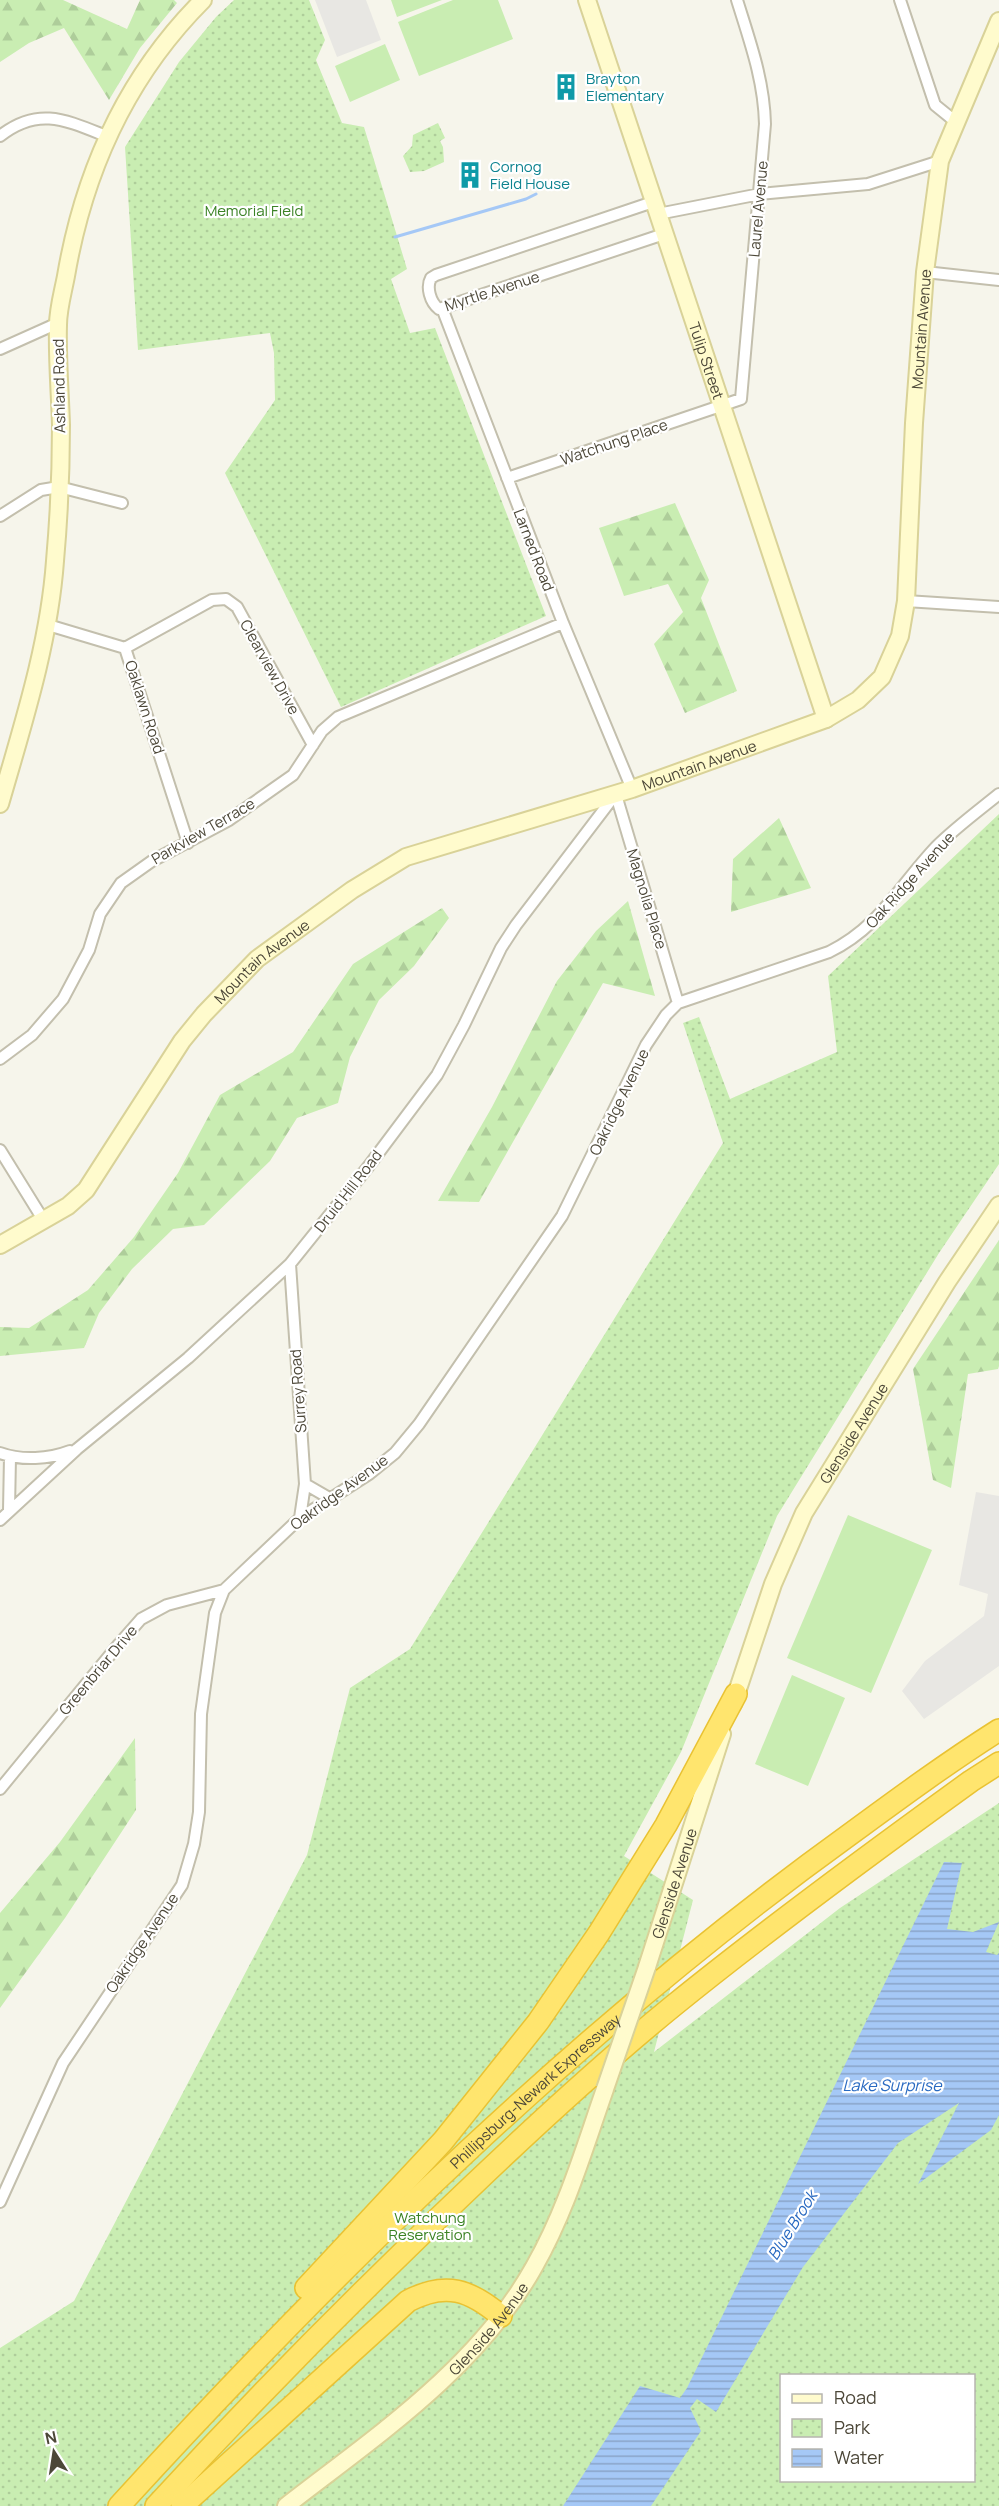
<svg xmlns="http://www.w3.org/2000/svg" width="999" height="2506" font-family="Manrope,sans-serif">
  <style>
    .grass { fill: #c9edb2 }
    .forest { fill: url(#forest-firs) }
    .park { fill: url(#park-dots); fill-rule: evenodd }
    .parking { fill: #e8e7e3 }
    .water { fill: url(#water-rules) }
    .lines { fill: none; stroke-linecap: round; stroke-linejoin: round }
    .stream { stroke: #a5c8f6; stroke-width: 3 }
    .street-casing { stroke: #c3bfad; stroke-width: 14 }
    .secondary-casing { stroke: #d9d298; stroke-width: 20 }
    .highway-casing { stroke: #e9c233; stroke-width: 24 }
    .street { stroke: #fff; stroke-width: 10 }
    .secondary { stroke: #fffbcd; stroke-width: 16 }
    .highway { stroke: #ffe56e; stroke-width: 21 }
    .secondary-bridge-casing { stroke: #d9d298; stroke-width: 20; stroke-linecap: butt }
    .secondary-bridge { stroke: #fffbcd; stroke-width: 16 }
    .labels { text-anchor: middle; dominant-baseline: central; stroke-width: 4.5; stroke-linejoin: round; paint-order: stroke }
    .culture-label { font-size: 15px; fill: #0d838f; stroke: #fff; text-anchor: start }
    .street-label { font-size: 15px; fill: #4c4738; stroke: #fff }
    .park-label { font-size: 15px; fill: #3b8325; stroke: #fff }
    .water-label { font-size: 16px; font-style: italic; fill: #2869c1; stroke: #fff }
  </style>
  <defs>
    <pattern id="forest-firs" width="22" height="20" patternUnits="userSpaceOnUse" patternTransform="scale(1.5)"><rect width="22" height="20" fill="#c9edb2"/><path d="M5 1l3.5 6h-7zM16 11l3.5 6h-7z" fill="#aecd9a"/></pattern>
    <pattern id="park-dots" width="8" height="8" patternUnits="userSpaceOnUse" patternTransform="scale(1.5)"><rect width="8" height="8" fill="#c9edb2"/><path d="M2 2h.1M6 6h.1" fill="none" stroke="#aecd9a" stroke-width="1.8" stroke-linecap="round"/></pattern>
    <pattern id="water-rules" width="6" height="5" patternUnits="userSpaceOnUse" patternTransform="scale(1.5)"><rect width="6" height="5" fill="#a5c8f6"/><path d="M0 2.5h6" fill="none" stroke="#89a4c8"/></pattern>
  </defs>
  <rect width="100%" height="100%" fill="#f6f5eb"/>
  <!-- grass -->
  <path class="grass" d="M391,0h51l-45,17z
    M453,0h45l15,39 -94,37 -21,-54z
    M385,44l15,36 -50,22 -15,-36z
    M848,1515l84,35 -61,143 -84,-35z
    M792,1675l53,23 -37,88 -53,-22z"/>
  <!-- forest -->
  <path class="forest" d="M0,0h63l64,29 13,-29h34l3,3 -37,45 -31,52 -45,-72 -35,15 -29,19z
    M675,503l34,77 -8,18 36,93 -52,22 -31,-69 29,-32 -15,-28 -44,12 -25,-68z
    M779,818l32,70 -80,24 2,-53z
    M628,901l27,95 -52,-13 -124,219 -41,-1 54,-94 65,-126 39,-50z
    M442,908l7,10 -35,48 -35,34 -29,57 -12,46 -41,15 -27,43 -66,64 -31,4 -41,40 -33,44 -15,35 -84,8v-29l29,1 59,-38 46,-53 44,-64 42,-78 73,-43 60,-88z
    M999,1240v126l-1,3 -30,5 -17,114 -18,-8 -20,-111z
    M135,1738l1,72 -71,108 -65,90v-95l60,-71z"/>
  <!-- park -->
  <path class="park" d="M234,0h75l16,40 -9,20 26,63 22,4 43,142 -16,10 19,54 25,-5 111,288 -205,91 -116,-234 50,-73 -1,-47 -4,-20 -132,17 -13,-203 54,-85 37,-45z
    M438,123l7,15 -5,3 3,6 1,15 -20,9 -14,1 -7,-16 9,-10 1,-11z
    M999,814v350l-60,89 -162,263 -96,236 -57,104 69,44 -39,152 186,-144 159,-105v703h-999v-158l74,-47 233,-446 43,-167 60,-39 313,-506 -40,-120 16,-6 31,82 107,-47 -9,-76zM782,2376h192v104h-192z"/>
  <!-- parking -->
  <path class="parking" d="M315,0h51l15,40 -44,17z
    M976,1492l23,4v170l-75,53 -22,-28 23,-30 59,-45 4,-22 -29,-9z"/>
  <!-- water -->
  <path class="water" d="M944,1862l18,1 -15,66 26,3 26,-10 -13,30 11,3 2,-2v162l-8,15 -73,54 41,-81 -61,40 -95,124 -87,145 -19,-13 -7,9 11,23 -50,75h-88l77,-120 40,12 7,-10z"/>
  <g class="lines">
    <!-- stream -->
    <path class="stream" d="M395,237l131,-38 10,-5"/>
    <defs>
      <path id="street" d="M900,0l35,105 21,17
        M0,136c38,-30 66,-16 106,0
        M653,202l-217,73 -5,3c-5,9 -1,24 8,31l225,-75
        M658,214l102,-20 108,-10 72,-23
        M925,272l74,8
        M442,308l121,315 69,166
        M0,349l58,-26
        M507,478l234,-79 24,-275c-1,-44 -15,-82 -28,-124
        M0,516l41,-26 18,-3 63,16
        M906,601l93,6
        M48,625l77,23
        M125,648l87,-48 14,-1 11,8 76,138
        M125,648l63,195
        M616,795l62,208
        M0,1059l32,-24 31,-36 26,-49 11,-36 21,-31 31,-22 77,-41 64,-45 29,-44 16,-14 225,-94
        M0,1150l44,71
        M290,1264l15,220 -5,34
        M0,1453c22,8 49,6 70,-2
        M305,1484l26,15
        M9,1510l1,-53
        M0,1520l77,-71 111,-91 102,-94 78,-97 69,-92 27,-50 37,-77 15,-23 99,-130
        M0,1789l119,-145 22,-25 26,-14 57,-15
        M0,2202l63,-139 119,-178 12,-41 5,-32 2,-98 14,-101 9,-23 76,-72 69,-44 26,-21 24,-29 143,-208 84,-171 20,-30 12,-12 151,-51c51,-25 70,-66 107,-105 19,-19 42,-36 63,-53"/>
      <g id="secondary">
        <path id="s1" d="M587,0l239,719"/>
        <path d="M0,804c23,-80 49,-160 55,-243 4,-45 6,-91 6,-136 -1,-33 -4,-67 -3,-100 0,-16 5,-33 8,-49 18,-105 61,-200 137,-276"/>
        <path id="s2" d="M0,1245l68,-39 18,-16 96,-149 22,-27 53,-55 95,-69 54,-33 226,-68 194,-70 32,-19 24,-23 18,-41 6,-35 8,-178 11,-151 15,-111 59,-140"/>
        <path id="s3" d="M733,1704l40,-120 31,-71 143,-231 52,-77"/>
        <path id="s4" d="M647,1967l75,-233"/>
        <path id="s5" d="M286,2506c90,-70 191,-137 248,-239 32,-56 50,-118 71,-178"/>
      </g>
      <g id="highway">
        <path d="M306,2288l137,-147 95,-119 61,-89 67,-108 70,-131"/>
        <path id="s6" d="M119,2506c223,-244 461,-477 730,-671 49,-36 98,-72 150,-105"/>
        <path d="M156,2506c102,-111 207,-217 316,-320 65,-62 131,-123 201,-180 96,-78 197,-152 298,-225l28,-18"/>
        <path d="M182,2506l226,-205c38,-20 62,-11 93,15"/>
      </g>
    </defs>
    <!-- street casing -->
    <use href="#street" class="street-casing"/>
    <!-- secondary casing -->
    <use href="#secondary" class="secondary-casing"/>
    <!-- highway casing -->
    <use href="#highway" class="highway-casing"/>
    <!-- street -->
    <use href="#street" class="street"/>
    <!-- secondary -->
    <use href="#secondary" class="secondary"/>
    <!-- highway -->
    <use href="#highway" class="highway"/>
    <defs>
      <path id="secondary-bridge" d="M605,2089l42,-122"/>
    </defs>
    <!-- secondary-bridge casing -->
    <use href="#secondary-bridge" class="secondary-bridge-casing"/>
    <!-- secondary-bridge -->
    <use href="#secondary-bridge" class="secondary-bridge"/>
  </g>
  <!-- icons -->
  <defs>
    <symbol id="building-bare" viewBox="-9 -9 18 18"><path d="M-4-6H4V6H1V3H-1V6H-4ZM-2.5-4.3h1.7v1.8h-1.7ZM.8-4.3h1.7v1.8H.8ZM-2.5-1h1.7V.8h-1.7ZM.8-1h1.7V.8H.8Z" fill="#0f9aa8" stroke="#fff" stroke-width="2.5" paint-order="stroke"/></symbol>
  </defs>
  <g fill-rule="evenodd">
    <use href="#building-bare" x="547" y="68" width="38" height="38"/>
    <use href="#building-bare" x="451" y="156" width="38" height="38"/>
  </g>
  <g class="labels">
    <!-- culture labels -->
    <g class="culture-label">
      <text x="586" y="78">Brayton<tspan x="586" dy="17">Elementary</tspan></text>
      <text x="490" y="166">Cornog<tspan x="490" dy="17">Field House</tspan></text>
    </g>
    <!-- street labels -->
    <g class="street-label">
      <text transform="translate(758 209) rotate(-85)">Laurel Avenue</text>
      <text transform="translate(492 291) rotate(-18)">Myrtle Avenue</text>
      <text stroke="none"><textPath href="#s2" startOffset="1437">Mountain Avenue</textPath></text>
      <text stroke="none"><textPath href="#s1" startOffset="380">Tulip Street</textPath></text>
      <text transform="translate(59 386) rotate(-91)">Ashland Road</text>
      <text transform="translate(614 442) rotate(-19)">Watchung Place</text>
      <text transform="translate(534 550) rotate(69)">Larned Road</text>
      <text transform="translate(270 667) rotate(61)">Clearview Drive</text>
      <text transform="translate(145 707) rotate(72)">Oaklawn Road</text>
      <text stroke="none"><textPath href="#s2" startOffset="879">Mountain Avenue</textPath></text>
      <text transform="translate(203 831) rotate(-30)">Parkview Terrace</text>
      <text transform="translate(910 880) rotate(-48)">Oak Ridge Avenue</text>
      <text transform="translate(647 899) rotate(73)">Magnolia Place</text>
      <text stroke="none"><textPath href="#s2" startOffset="393">Mountain Avenue</textPath></text>
      <text transform="translate(619 1102) rotate(-64)">Oakridge Avenue</text>
      <text transform="translate(348 1191) rotate(-52)">Druid Hill Road</text>
      <text transform="translate(298 1391) rotate(-94)">Surrey Road</text>
      <text stroke="none"><textPath href="#s3" startOffset="298">Glenside Avenue</textPath></text>
      <text transform="translate(339 1492) rotate(-36)">Oakridge Avenue</text>
      <text transform="translate(98 1670) rotate(-50)">Greenbriar Drive</text>
      <text stroke="none"><textPath href="#s4" startOffset="88">Glenside Avenue</textPath></text>
      <text transform="translate(142 1943) rotate(-56)">Oakridge Avenue</text>
      <text stroke="none"><textPath href="#s6" startOffset="588">Phillipsburg-Newark Expressway</textPath></text>
      <text stroke="none"><textPath href="#s5" startOffset="270">Glenside Avenue</textPath></text>
    </g>
    <!-- park labels -->
    <g class="park-label">
      <text x="254" y="210">Memorial Field</text>
      <text x="430" y="2217">Watchung<tspan x="430" dy="17">Reservation</tspan></text>
    </g>
    <!-- water labels -->
    <g class="water-label">
      <text x="892" y="2085">Lake Surprise</text>
      <text transform="translate(792 2225) rotate(-58)">Blue Brook</text>
    </g>
  </g>
  <!-- legend -->
  <rect x="780" y="2374" width="195" height="108" fill="#ffffff" stroke="#b7b5af" stroke-width="1.5"/>
  <rect x="792" y="2394" width="30" height="9" fill="#fffbcd" stroke="#b7b5af" stroke-width="1.5"/>
  <text x="834" y="2404" font-size="18" fill="#4c4738">Road</text>
  <rect x="792" y="2419" width="30" height="18" fill="url(#park-dots)" stroke="#b7b5af" stroke-width="1.5"/>
  <text x="834" y="2434" font-size="18" fill="#4c4738">Park</text>
  <rect x="792" y="2449" width="30" height="18" fill="url(#water-rules)" stroke="#b7b5af" stroke-width="1.5"/>
  <text x="834" y="2464" font-size="18" fill="#4c4738">Water</text>
  <!-- north arrow -->
  <g transform="translate(54 2452) rotate(348)" stroke="#ffffff" stroke-width="4.5" paint-order="stroke">
  <path d="M0-4.5L10 22L0 15L-10 22Z" fill="#4c4738"/>
  <text y="-9" font-size="16" font-weight="bold" text-anchor="middle" fill="#4c4738">N</text>
  </g>
</svg>
